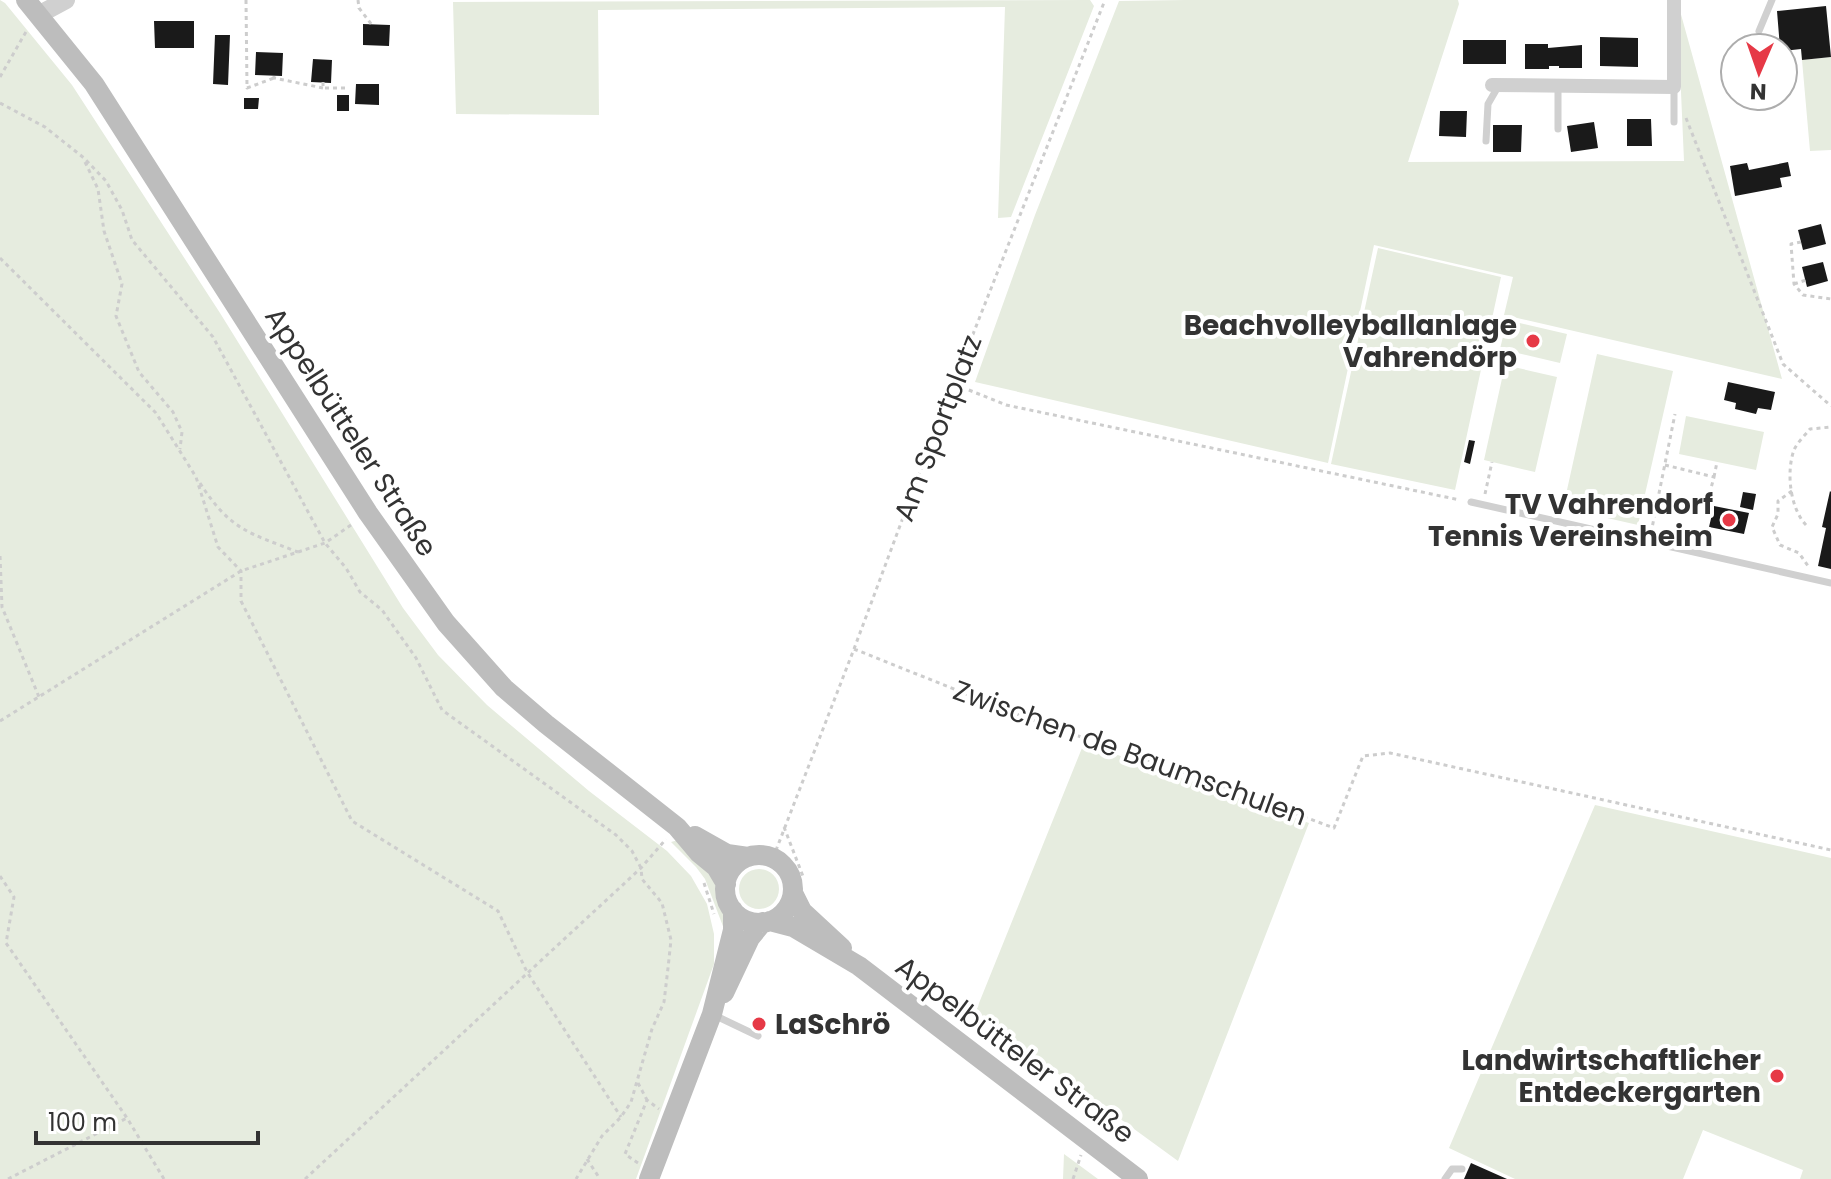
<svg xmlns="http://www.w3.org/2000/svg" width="1831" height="1179" font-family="Poppins,sans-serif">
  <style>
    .green { fill: #e6ecdf }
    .building { fill: #1a1a1a }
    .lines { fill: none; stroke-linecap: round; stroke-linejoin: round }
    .path { stroke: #cdcdcd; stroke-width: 3; stroke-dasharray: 4 4; stroke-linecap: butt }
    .service { stroke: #d0d0d0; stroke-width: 7 }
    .minor { stroke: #d0d0d0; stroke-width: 14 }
    .tertiary { stroke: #d0d0d0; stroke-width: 18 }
    .secondary { stroke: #bdbdbd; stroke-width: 20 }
    .poi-dot { fill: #e63946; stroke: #fff; stroke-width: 3 }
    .labels { text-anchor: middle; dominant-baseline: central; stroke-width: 8; stroke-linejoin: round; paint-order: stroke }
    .poi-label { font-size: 28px; font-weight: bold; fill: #333; stroke: #fff; text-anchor: end }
    .street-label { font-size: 28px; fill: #333; stroke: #fff }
  </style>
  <rect width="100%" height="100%" fill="#fff"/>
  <!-- green -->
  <path class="green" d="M0,0l5,3 67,82 148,228 183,295 35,47 49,50 102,86 78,60 24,25 16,28 7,30v30l-78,215h-636z
    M1090,0l4,6 -83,211 -13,1 7,-211 -407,3 1,105 -143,-1 -3,-112z
    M1186,0h272l1,4 -51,158 276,-1 -7,-161 105,379 -278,-64 9,-38 -139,-32 -46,218 -353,-81 60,-167 84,-214z
    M1831,57v93l-21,1 -8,-91z
    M1378,248l123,29 -46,213 -124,-26z
    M1507,320l60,14 -7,29 -60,-14z
    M1597,354l76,17 -35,154 -75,-17z
    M1505,365l52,12 -22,95 -51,-12z
    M1686,416l78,16 -8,38 -77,-16z
    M1084,743l225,80 -131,338 -203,-148z
    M1595,805l236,53v321h-31l3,-9 -100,-40 -20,49h-168l-66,-31z
    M678,840c26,23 52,53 46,89l-19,-50 -9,-12 -25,-25z
    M739 889a20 20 0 1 1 40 0a20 20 0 1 1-40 0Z
    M1064,1154l34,25h-35z"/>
  <!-- building -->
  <path class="building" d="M1826,6l5,51 -29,3 -1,-11 -18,2 -3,-3 -3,-37z
    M154,21h40v27h-39z
    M363,24l27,1 -1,21 -26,-1z
    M215,35h15l-2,50 -15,-1z
    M1600,37l38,1v29l-38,-1z
    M1463,40h43v24h-43z
    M1525,44h23v4l34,-3v23h-23v-2h-10v3h-24z
    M256,52l27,1 -1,23 -27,-1z
    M313,59l19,1 -1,23 -20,-1z
    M356,84h23v21l-24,-1z
    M337,95h12v16h-12z
    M244,98h15l-1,11h-14z
    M1440,111h27l-1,26 -27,-1z
    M1627,119h24l1,27h-25z
    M1594,122l4,26 -27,4 -4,-26z
    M1493,125h29l-1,27h-28z
    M1788,162l3,14 -11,2 2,9 -47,9 -5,-30 17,-3 2,7z
    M1821,224l5,20 -23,6 -5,-20z
    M1823,262l5,19 -21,6 -5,-20z
    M1728,382l47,10 -4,18 -13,-2 -2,6 -21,-5 1,-6 -12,-3z
    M1469,440l6,1 -5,23 -6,-2z
    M1830,491l1,1v77l-13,-3 8,-38 -4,-1z
    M1743,492l13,2 -3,16 -13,-3z
    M1714,506l35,7 -5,21 -35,-7z
    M758,1018l7,3 -4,9 -7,-3z
    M1471,1163l36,16h-43z"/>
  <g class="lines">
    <!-- path -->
    <path class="path" d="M246,0l1,88 27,-10
      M358,0l1,8 13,17
      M274,76v2l49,10
      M0,77l27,-47
      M323,82v6h22
      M0,103l45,24 39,31 22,23 16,29 10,30 81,97 112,206 21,25 14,24 22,18 34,48 26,52 174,125 16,16 9,17 1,11 20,24 9,37 -3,28 -4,34 -12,27 -21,73 -10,15 -19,19 -26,43
      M1686,118l97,246 48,42
      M85,162l13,27 6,42 18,53 -6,32 23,56 34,40 9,20 -2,17
      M1801,242l-10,2 3,40 9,11 28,4
      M0,258l156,155 40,64 22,70 23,24v30l111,220 146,90 29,61 94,145
      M1794,284l12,-4
      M954,384l52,21 454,95
      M1665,465l49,12 -8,30
      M1714,477l3,-15
      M200,483c30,47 49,50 98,69
      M1792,491l-14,10v13l-6,13 8,18 19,8 9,13
      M1485,494l7,-32
      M1806,525c-16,-17 -20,-53 -12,-75 3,-7 11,-15 16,-21l21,-2
      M1651,533l24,-119
      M0,556l2,51 37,90
      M854,649l175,70 177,61 128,48 29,-72 27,-3 441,97
      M0,721l241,-150 84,-28 29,-20
      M784,827l20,52
      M773,858l81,-209 91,-244 160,-405
      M0,876l14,21 -8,46 121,175 37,61
      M704,883l10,31
      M638,1083l9,17
      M587,1159l13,20
      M638,1163l-13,-9 22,-54 12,9
      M8,1179l119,-61
      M305,1179l336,-311 25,-29
      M1073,1179l8,-24"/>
    <!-- service -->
    <path class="service" d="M1759,31l13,-31
      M1674,122v-35
      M1558,129v-43
      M1486,141l2,-37 11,-19
      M1471,502l360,81
      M714,1015l44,21
      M1445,1179l7,-10h10"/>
    <!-- minor -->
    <path class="minor" d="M1492,85l182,2v-87"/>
    <!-- tertiary -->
    <path class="tertiary" d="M40,14l26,-14"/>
    <!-- secondary -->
    <path class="secondary" d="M26,0l68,84 274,429 78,110 58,65 42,36 131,103 22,26 17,14 10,17
      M695,836l32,18 21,3
      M725 889a34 34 0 1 1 68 0a34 34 0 1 1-68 0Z
      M793,893l9,18 40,37
      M770,921l23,6 66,39 279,213
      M724,993l26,-55 13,-16
      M649,1179l63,-165 21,-84v-20"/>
  </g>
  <!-- markers -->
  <g class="poi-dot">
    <circle cx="1533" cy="341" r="8"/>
    <circle cx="1729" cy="520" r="8"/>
    <circle cx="759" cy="1024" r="8"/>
    <circle cx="1777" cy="1076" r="8"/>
  </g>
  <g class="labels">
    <!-- poi labels -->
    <g class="poi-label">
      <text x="1517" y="325">Beachvolleyballanlage<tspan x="1517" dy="32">Vahrendörp</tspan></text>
      <text x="1713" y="504">TV Vahrendorf<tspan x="1713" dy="32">Tennis Vereinsheim</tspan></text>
      <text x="775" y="1024" text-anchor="start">LaSchrö</text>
      <text x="1761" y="1060">Landwirtschaftlicher<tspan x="1761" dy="32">Entdeckergarten</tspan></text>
    </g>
    <!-- street labels -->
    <g class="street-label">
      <text transform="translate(938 428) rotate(-69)">Am Sportplatz</text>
      <text transform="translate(351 432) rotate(57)">Appelbütteler Straße</text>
      <text transform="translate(1130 753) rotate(20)">Zwischen de Baumschulen</text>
      <text transform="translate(1015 1050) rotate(37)">Appelbütteler Straße</text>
    </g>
  </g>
  <!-- north arrow -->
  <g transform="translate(1759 72) rotate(182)"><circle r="38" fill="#ffffff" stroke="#adadad" stroke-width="2"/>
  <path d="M0-6L14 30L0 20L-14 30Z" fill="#e63946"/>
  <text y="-12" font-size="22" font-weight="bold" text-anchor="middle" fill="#333333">N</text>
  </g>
  <!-- scale -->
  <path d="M36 1131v12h222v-12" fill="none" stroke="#333333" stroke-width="4"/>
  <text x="48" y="1131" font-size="24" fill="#333333" stroke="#ffffff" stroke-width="6" paint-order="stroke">100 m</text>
</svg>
